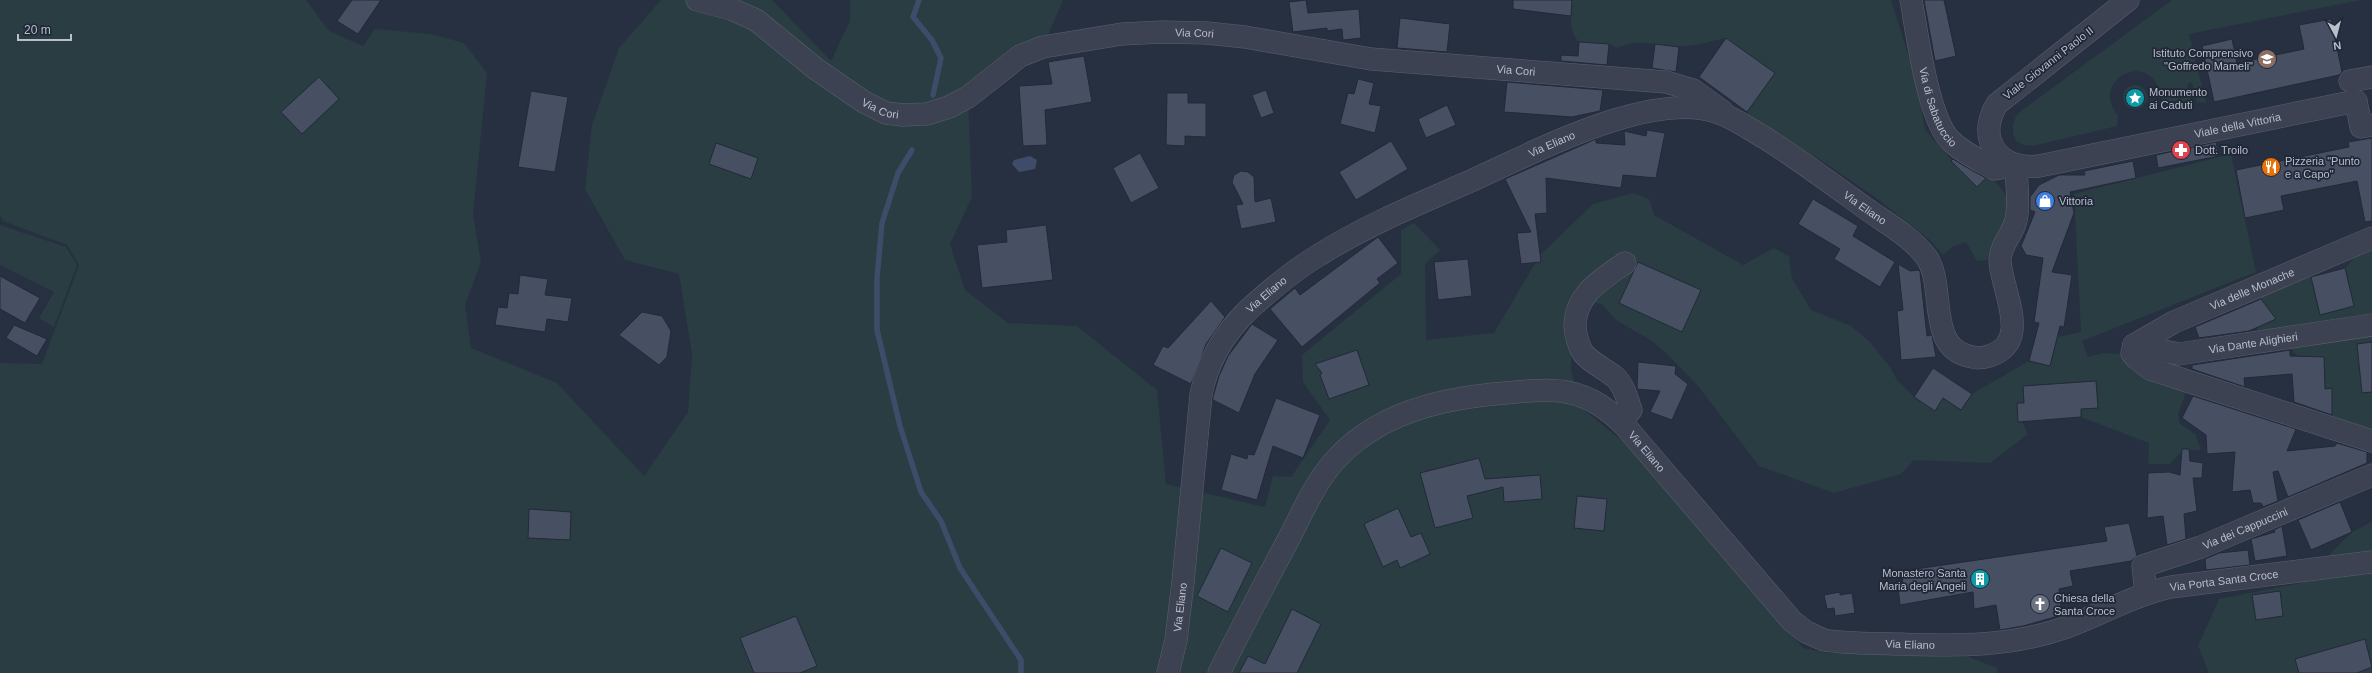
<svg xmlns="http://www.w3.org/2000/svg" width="2372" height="673" font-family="Arial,sans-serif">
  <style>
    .green { fill: #293d42 }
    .water { fill: #3e4c6a }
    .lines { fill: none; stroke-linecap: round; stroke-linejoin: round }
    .stream { stroke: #3e4c6a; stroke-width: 5.5 }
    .building { fill: #475063; stroke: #222939 }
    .minor-casing { stroke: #5a606e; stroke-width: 23 }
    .minor { stroke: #3c4251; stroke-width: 22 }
    .labels { text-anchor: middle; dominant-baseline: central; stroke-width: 3.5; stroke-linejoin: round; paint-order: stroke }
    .street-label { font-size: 11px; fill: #b9becb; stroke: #202737 }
    .poi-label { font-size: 11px; fill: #b9becb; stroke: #202737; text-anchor: start }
  </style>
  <rect width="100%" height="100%" fill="#273041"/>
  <!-- green -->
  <path class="green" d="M0,0h306l23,31 34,15 12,-17 56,5 33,9 23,30 -14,141 8,48 -16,43 6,43 86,35 87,93 44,-64 4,-58 -13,-80 -54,-14 -40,-71 7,-64 27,-77 42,-48h111l59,61 19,-40v-21h213l-20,47 -75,50 4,100 -22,47 15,46 43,33 69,3 80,64 9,94 99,23 8,-31 18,1 39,-57 -27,-38 -1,-27 99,-81v-44l13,-7 26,27 -15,14 1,76 68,-7 46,-78 53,-51 40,-11 16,6 5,16 89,50 31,-17 15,8 3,22 19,32 40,16 18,15 21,26 7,13 17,17 21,13 8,-12 18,12 11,-16 57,-33 21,5 8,-29 23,-5 -7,-138 157,-40 25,118 -174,69 6,16 15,-4 19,1c11,12 22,26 38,31 10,4 18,0 26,7l-8,22 2,10 15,10 6,16h-18l-13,14h-22l1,-21 -68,-26 -59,5 6,12 -38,29 -76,-3 -13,14 -67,19 -75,-27 -61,-80 -30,-31 -16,-14 -36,-21 -14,-16 -30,-6 -1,71 8,37 57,46 167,196 25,5 141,4 28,11 1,5h-1998v-310l42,1 37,-99 -12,-20 -64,-24 -3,-6z
    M1572,0h319l26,83 8,47 51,57 12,-11c13,9 18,18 24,32 -8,17 -21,33 -25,52l-10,1 -11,-19 -14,5 -9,8 -13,-15 -55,-43 -50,-34 -68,-39 -10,-12 28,-39 -49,-35c-15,3 -29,8 -45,8 -25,1 -39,-9 -64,2l-7,-4 -31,-2c-11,-12 -8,-26 -7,-42z
    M2172,0h189l-172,34 17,69 -9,-1 -5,-20 -5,2 4,17 -15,3 -1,-3 -12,3c-2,-7 -3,-15 -7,-21 -20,-30 -64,4 -38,32l-1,11 -80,19 -10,1 -10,-4c-7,-10 -5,-23 4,-31z
    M2123 97a12 12 0 1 1 24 0a12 12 0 1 1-24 0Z
    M0,225l66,22 11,18 -23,62 -15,-9 15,-26 -54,-27z
    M2372,251v180l-40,-13v-29h-7l-35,-42 -31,-1 -2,-19 18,-8 -18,-25 54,-17 9,38 34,-9 -9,-38 9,-10z
    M2372,522v151h-163l-11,-27 21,-47 82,-16 51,-51z"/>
  <!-- water -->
  <path class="water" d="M1030,156l7,4 -2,9 -16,3 -7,-8 2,-4z"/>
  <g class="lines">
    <!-- stream -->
    <path class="stream" d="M919,0l-6,17 19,23 9,18 -8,37
      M912,150l-14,23 -16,50 -5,55v52l23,96 21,66 20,29 19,47 61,92v13"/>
  </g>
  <!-- building -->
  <path class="building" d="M352,0h29l-23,34 -21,-13z
    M1306,0l2,13 51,-4 2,29 -18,2 -1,-11 -15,2v-3l-34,4 -4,-30z
    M1513,0h59l-1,16 -58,-7z
    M1924,0h20l12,56 -21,5z
    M1400,18l50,6 -3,28 -50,-4z
    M2331,19l11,53 -3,3 -125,27 -12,-56 30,-7 5,24 67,-14 -5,-24z
    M1726,38l49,35 -28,39 -48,-35z
    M1579,42l30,2 -2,21 -46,-4v-6l17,1z
    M1655,44l24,3 -3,25 -24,-4z
    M1084,56l8,46 -47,8 2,35 -24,1 -4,-60 33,-2 -4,-22z
    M319,77l20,22 -37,35 -21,-22z
    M1358,79l16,4 -5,21 12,2 -6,27 -35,-9 8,-31 6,1z
    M1507,82l96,8 -3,21 -28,6 -68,-5z
    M1266,90l8,23 -13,5 -9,-23z
    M531,91l37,6 -13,75 -37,-5z
    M1167,93h21v10h18v34l-21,-1v10l-19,-1z
    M1447,105l9,20 -30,13 -8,-19z
    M1647,130l18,3 -9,45 -33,-3 -2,13 -75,-10 1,35 -12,1 6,48 -20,2 -4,-31 14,-1 -26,-53 91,-40v4l29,2 -1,-14 22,5z
    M2372,138v83l-7,1 -8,-41 -76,15 3,14 -39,8 -9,-48 113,-23 -1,-5z
    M1391,141l17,28 -52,31 -17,-28z
    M2216,142l3,14 -61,12 -2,-13z
    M716,143l42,15 -7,21 -42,-15z
    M1140,153l19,35 -28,15 -18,-35z
    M1953,159l13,8 20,11 -9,9 -26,-26z
    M2133,161l3,17 -66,14 4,21 -22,59 20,3 -8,52 -4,-1 -10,40 -21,-5 10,-38 -5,-1 9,-64 -17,-3 -5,-9 14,-34 -5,-2v-13l9,-12 20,-10h26l-1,-4z
    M1241,171l7,1 6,5 1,25 16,-4 5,24 -35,7 -5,-24 7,-1 -11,-22 2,-7z
    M1813,199l45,27 -5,10 42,26 -15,25 -46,-28 6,-10 -42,-25z
    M1046,225l7,55 -71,8 -5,-43 30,-3 -1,-12z
    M1378,237l20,26 -21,16 3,4 -78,64 -32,-38 25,-21 5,7z
    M1468,259l4,37 -34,4 -4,-38z
    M1638,262l63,28 -19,42 -63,-29z
    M1898,264l12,7 9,-1 1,2 7,64 5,-1 4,22 -35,3 -4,-49 6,-1z
    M2345,268l9,38 -34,9 -9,-38z
    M520,275l28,4 -3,16 27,3 -4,24 -21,-3 -2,13 -50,-7 3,-18 9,1 2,-15 9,1z
    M0,276l40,22 -15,25 -25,-14z
    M2261,299l15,20 -27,12 -50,7 -4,-11z
    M1211,301l14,16 -19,27 -15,40 -38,-19 10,-19 5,2z
    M642,312l20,4 9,15 -4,26 -8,8 -40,-30z
    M1252,324l26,16 -23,34 -16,39 -26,-13v-3l6,-21 9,-20z
    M14,325l33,14 -10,17 -31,-18z
    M2372,342v50l-10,1 -5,-49z
    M1357,350l12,35 -40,14 -9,-24 2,-2 -7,-9z
    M2290,350v6l34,1 1,32 7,-1v27l-38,-13 -2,-28 -48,4 1,9 -53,-18v-4z
    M1638,362l38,4 -1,8 13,10 -16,36 -22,-8 10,-21 -23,-2z
    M1933,368l39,26 -11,16 -18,-12 -8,13 -21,-14z
    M2096,381l2,27 -17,1v8l-63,5 -1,-19h7l-1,-17z
    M2193,396l103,33 -9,22 48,-5 2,-3 30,9v11l-79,34 -10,-26 -5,1 5,29 -15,6 -2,-4h-8l-3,-13 -18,2 3,-40 -28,2 -1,-19 -24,-17z
    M1276,398l44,17 -17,43 -30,-12 -16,54 -36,-10 10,-36 16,5 1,-5 6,1z
    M2182,449h7l1,12 13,2 -1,15h-9l4,33 -13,3 2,25 -19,6 -4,-29 -16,2 1,-45 21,-1 11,3z
    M1479,458l6,21 55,-4 2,24 -38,3 -1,-15 -36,9 6,22 -38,10 -15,-55z
    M1577,496l30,3 -3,32 -30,-3z
    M2340,502l12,30 -41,18 -13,-30z
    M1398,508l13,29 10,-4 9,21 -30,14 -3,-8 -14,7 -19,-43z
    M529,509l42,3 -1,28 -42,-2z
    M2129,523l8,33 -6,5 -61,10 3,15 -14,3 3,26 -39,11 -23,4 -4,-25 -22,4 -1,-17 -73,13 -2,-18h5l-1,-16 205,-30 -3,-14z
    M2282,526l5,30 -32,5 -4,-22 24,-7 -1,-2z
    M1221,548l31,15 -24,49 -31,-16z
    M2248,550l2,15 -44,5 -1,-11 14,-6z
    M2280,591l3,25 -27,4 -4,-25z
    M1840,592v3l12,-2 3,20 -20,3 -1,-8 -7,1 -3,-14z
    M1292,609l29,15 -24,49h-58l9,-17 17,8z
    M796,616l21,50 -17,7h-46l-14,-35z
    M2365,639l7,28 -15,6h-58l-4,-14z"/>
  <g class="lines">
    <defs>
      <g id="minor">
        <path id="s1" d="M697,0l34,9 25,11 60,49 48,33 22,11 17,2 24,-1 22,-7 19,-10 52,-41 23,-9 79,-13 40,-2 45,1 38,4 126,22 295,23 27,8 29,21"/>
        <path id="s2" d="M1911,0c6,32 17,120 40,141 12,12 30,20 44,28l18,-3"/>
        <path id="s3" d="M2128,0l-131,104c-22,36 3,67 42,62l317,-65 5,26 11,-2"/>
        <path d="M2350,81l22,-4"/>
        <path d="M2134,345l-2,8 4,5 14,11 222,72"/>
        <path id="s4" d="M2134,345l40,-23 198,-84"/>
        <path id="s5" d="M2134,345l45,9 193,-29"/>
        <path d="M1620,421l11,-11c-4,-11 -7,-25 -16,-33 -10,-8 -24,-14 -32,-24 -5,-8 -7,-17 -8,-26 0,-33 26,-47 50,-64"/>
        <path id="s6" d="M2146,594l-3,-28 58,-19 171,-72"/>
        <path id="s7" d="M1168,673l8,-33 7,-58 18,-187c6,-33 22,-60 46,-84 22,-20 47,-41 72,-56 49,-31 102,-52 154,-75 62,-28 182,-93 249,-66 15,6 29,16 43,24 35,22 67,46 100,70 21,15 47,29 62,50 18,27 1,85 38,97 9,3 15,4 24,1 45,-14 11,-67 11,-97 1,-15 13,-25 16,-39 4,-17 0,-38 0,-55"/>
        <path id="s8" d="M1219,673c22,-44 44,-86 67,-129 14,-26 26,-56 45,-79 43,-52 111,-67 174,-72 51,-5 81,-7 120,33l167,195 14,11 18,8c25,4 50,3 75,4 58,2 113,3 168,-17 35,-13 67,-32 104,-40l201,-25"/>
      </g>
    </defs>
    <!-- minor casing -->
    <use href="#minor" class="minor-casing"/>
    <!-- minor -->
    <use href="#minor" class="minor"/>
  </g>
  <!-- icons -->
  <defs>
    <symbol id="school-disc" viewBox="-11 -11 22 22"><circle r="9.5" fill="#8d6e63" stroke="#202737"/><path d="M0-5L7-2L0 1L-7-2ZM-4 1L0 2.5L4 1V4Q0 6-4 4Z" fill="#fff"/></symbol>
    <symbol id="sight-disc" viewBox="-11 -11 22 22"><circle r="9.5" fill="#0f9aa8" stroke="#202737"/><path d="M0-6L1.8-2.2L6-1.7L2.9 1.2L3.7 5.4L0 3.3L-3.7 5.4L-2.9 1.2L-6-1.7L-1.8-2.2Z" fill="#fff"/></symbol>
    <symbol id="pharmacy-disc" viewBox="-11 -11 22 22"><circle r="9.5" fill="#e0444e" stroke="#202737"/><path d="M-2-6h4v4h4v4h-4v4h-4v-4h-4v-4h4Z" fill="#fff"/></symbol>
    <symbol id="restaurant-disc" viewBox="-11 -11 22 22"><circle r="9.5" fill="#e8710a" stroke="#202737"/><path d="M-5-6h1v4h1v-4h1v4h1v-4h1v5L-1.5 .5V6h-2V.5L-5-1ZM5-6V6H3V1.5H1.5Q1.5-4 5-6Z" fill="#fff"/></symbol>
    <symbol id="shop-disc" viewBox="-11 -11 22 22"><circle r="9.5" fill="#3f7fe0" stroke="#202737"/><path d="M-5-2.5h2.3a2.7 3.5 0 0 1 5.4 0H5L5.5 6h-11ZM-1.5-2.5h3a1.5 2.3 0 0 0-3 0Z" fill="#fff"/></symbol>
    <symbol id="building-disc" viewBox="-11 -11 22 22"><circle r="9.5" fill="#0f9aa8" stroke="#202737"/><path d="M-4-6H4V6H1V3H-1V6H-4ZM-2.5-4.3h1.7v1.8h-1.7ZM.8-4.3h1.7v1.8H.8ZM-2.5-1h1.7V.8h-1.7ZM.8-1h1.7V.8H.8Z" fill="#fff"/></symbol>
    <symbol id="church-disc" viewBox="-11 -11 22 22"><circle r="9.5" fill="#6b7280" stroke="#202737"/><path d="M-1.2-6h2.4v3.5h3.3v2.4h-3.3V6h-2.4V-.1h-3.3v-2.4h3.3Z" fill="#fff"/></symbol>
  </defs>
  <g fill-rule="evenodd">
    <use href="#school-disc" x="2256" y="48" width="22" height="22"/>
    <use href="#sight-disc" x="2124" y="87" width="22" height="22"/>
    <use href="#pharmacy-disc" x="2170" y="139" width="22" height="22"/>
    <use href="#restaurant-disc" x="2260" y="156" width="22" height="22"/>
    <use href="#shop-disc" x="2034" y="190" width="22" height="22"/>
    <use href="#building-disc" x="1969" y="568" width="22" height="22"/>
    <use href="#church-disc" x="2029" y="593" width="22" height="22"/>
  </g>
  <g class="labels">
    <!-- street labels -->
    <g class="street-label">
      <text stroke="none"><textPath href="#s1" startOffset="552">Via Cori</textPath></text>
      <text transform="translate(2048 63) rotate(-38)">Viale Giovanni Paolo II</text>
      <text stroke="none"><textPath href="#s1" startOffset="876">Via Cori</textPath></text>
      <text stroke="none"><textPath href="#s2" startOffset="111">Via di Sabatuccio</textPath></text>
      <text stroke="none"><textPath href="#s1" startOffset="216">Via Cori</textPath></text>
      <text stroke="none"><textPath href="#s3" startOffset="468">Viale della Vittoria</textPath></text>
      <text stroke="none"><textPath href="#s7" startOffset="727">Via Eliano</textPath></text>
      <text stroke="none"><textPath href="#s7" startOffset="1075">Via Eliano</textPath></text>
      <text stroke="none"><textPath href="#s4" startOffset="131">Via delle Monache</textPath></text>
      <text stroke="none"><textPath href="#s7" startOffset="403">Via Eliano</textPath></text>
      <text stroke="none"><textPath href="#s5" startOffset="121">Via Dante Alighieri</textPath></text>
      <text stroke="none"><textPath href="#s8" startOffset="594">Via Eliano</textPath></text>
      <text stroke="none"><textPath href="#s6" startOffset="137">Via dei Cappuccini</textPath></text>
      <text stroke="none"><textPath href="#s8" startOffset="1265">Via Porta Santa Croce</textPath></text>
      <text stroke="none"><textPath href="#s7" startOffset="67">Via Eliano</textPath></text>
      <text stroke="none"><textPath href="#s8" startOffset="941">Via Eliano</textPath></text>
    </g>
    <!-- poi labels -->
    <g class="poi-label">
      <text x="2253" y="53" text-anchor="end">Istituto Comprensivo<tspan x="2253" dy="13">"Goffredo Mameli"</tspan></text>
      <text x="2149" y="92">Monumento<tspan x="2149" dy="13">ai Caduti</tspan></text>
      <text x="2195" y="150">Dott. Troilo</text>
      <text x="2285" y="161">Pizzeria "Punto<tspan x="2285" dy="13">e a Capo"</tspan></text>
      <text x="2059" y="201">Vittoria</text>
      <text x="1966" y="573" text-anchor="end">Monastero Santa<tspan x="1966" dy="13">Maria degli Angeli</tspan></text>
      <text x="2054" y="598">Chiesa della<tspan x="2054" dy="13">Santa Croce</tspan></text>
    </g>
  </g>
  <!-- north arrow -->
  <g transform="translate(2336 36) rotate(173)" stroke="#202737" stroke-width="3" paint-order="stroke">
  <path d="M0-3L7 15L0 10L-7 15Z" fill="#b9becb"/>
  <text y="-6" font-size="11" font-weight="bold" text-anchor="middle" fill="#b9becb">N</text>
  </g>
  <!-- scale -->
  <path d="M18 34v6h53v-6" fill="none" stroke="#b9becb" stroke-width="2"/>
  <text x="24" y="34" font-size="12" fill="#b9becb" stroke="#202737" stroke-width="3" paint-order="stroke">20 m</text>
</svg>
